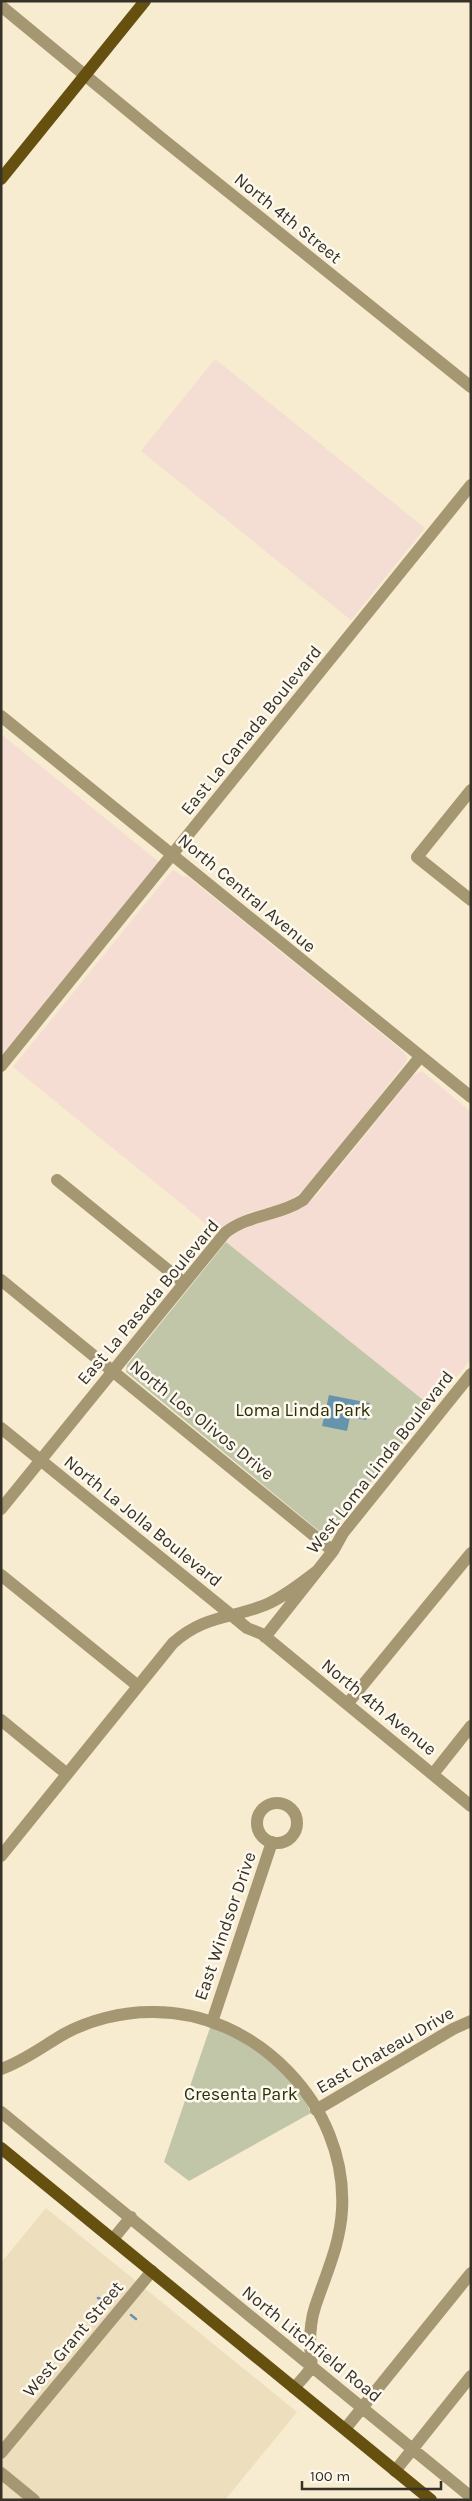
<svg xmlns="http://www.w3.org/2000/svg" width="472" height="2501" font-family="Karla,sans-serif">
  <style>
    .commercial { fill: #f4ddd2 }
    .built { fill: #eddebd }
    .education { fill: #f5ddd3 }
    .green { fill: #c2c6a9 }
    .water { fill: #6694ad }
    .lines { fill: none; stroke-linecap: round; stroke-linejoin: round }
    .stream { stroke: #6694ad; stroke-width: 2.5 }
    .minor { stroke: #a59771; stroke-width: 12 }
    .major { stroke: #665010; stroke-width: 12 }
    .labels { text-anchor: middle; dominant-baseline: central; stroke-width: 5; stroke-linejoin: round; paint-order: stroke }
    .street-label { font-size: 18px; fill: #363227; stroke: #fef9ee }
    .park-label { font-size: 18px; fill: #2a2d07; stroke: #fef9ee }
  </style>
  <rect width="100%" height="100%" fill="#f7ebd0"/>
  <!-- commercial -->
  <path class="commercial" d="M215,359l210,169 -74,92 -210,-169z"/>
  <!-- built -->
  <path class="built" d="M46,2208l251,204 -72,88h-224v-237z"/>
  <!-- education -->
  <path class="education" d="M1,734l158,128 -158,194z
    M174,870l8,6 6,1 216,175 3,5 -1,5 -89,114 -18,18 -17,10 -32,8 -19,9 -15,11 -203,-165 158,-195z
    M422,1071l49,41v247l-39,48 -206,-165 10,-10 25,-11 18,-3 19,-8 18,-14 98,-121z"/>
  <!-- green -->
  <path class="green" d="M226,1242l206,165 -103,127 -5,1 -5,-4 -193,-159 1,-7z
    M212,2022l82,55 17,36 -122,68 -25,-19z"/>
  <!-- water -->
  <path class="water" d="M329,1395l41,8 -4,17 -16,-3 -3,14 -25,-5z"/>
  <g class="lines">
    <!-- stream -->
    <path class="stream" d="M98,2298l10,4
      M131,2315l5,4"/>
    <!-- minor -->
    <path class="minor" d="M1,6l159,131 311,250
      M1,716l470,381
      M471,790l-54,67 54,43
      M1,1066l470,-581
      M57,1180l127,103
      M1,1280l332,271
      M1,1428l229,186 17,14 15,6 209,172
      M1,1509l224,-276c23,-19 54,-17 78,-33l117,-143
      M1,1575l137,111
      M265,1637l68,-86 10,-18 128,-159
      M348,1703l123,-150
      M1,1720l66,54
      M433,1774l38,-48
      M257 1823a20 20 0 1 1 40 0a20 20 0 1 1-40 0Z
      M1,1856l172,-213c31,-28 57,-24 92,-38 19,-8 36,-22 52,-34
      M212,2022l60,-180
      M1,2069c23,-8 42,-23 63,-35 25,-14 58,-22 87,-22 104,-2 197,93 191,198 -2,35 -16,64 -27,97 -4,12 -5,26 -5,38 0,6 3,17 1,22 -3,7 -12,15 -17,21
      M316,2110l137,-81 18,-8
      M1,2112l470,385
      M113,2239l18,-22
      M345,2429l126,-156
      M1,2453l151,-182
      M395,2471l76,-95
      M1,2473l33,27"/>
    <!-- major -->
    <path class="major" d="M1,179l144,-178
      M1,2148l430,352"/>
  </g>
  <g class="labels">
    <!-- street labels -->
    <g class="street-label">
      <text transform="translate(288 218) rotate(39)">North 4th Street</text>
      <text transform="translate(251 730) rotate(-51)">East La Canada Boulevard</text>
      <text transform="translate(247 893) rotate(40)">North Central Avenue</text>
      <text transform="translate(148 1302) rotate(-50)">East La Pasada Boulevard</text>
      <text transform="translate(202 1420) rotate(39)">North Los Olivos Drive</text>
      <text transform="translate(380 1462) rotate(-52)">West Loma Linda Boulevard</text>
      <text transform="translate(143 1521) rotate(39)">North La Jolla Boulevard</text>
      <text transform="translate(379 1707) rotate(39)">North 4th Avenue</text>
      <text transform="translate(225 1926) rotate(-71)">East Windsor Drive</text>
      <text transform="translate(385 2050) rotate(-30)">East Chateau Drive</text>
      <text transform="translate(73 2339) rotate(-50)">West Grant Street</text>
      <text transform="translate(312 2344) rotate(39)">North Litchfield Road</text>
    </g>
    <!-- park labels -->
    <g class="park-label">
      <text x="303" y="1410">Loma Linda Park</text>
      <text x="241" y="2094">Cresenta Park</text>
    </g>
  </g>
  <!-- border -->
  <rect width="472" height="2501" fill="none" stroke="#363227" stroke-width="5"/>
  <!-- scale -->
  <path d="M302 2481v8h139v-8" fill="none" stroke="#363227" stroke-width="2.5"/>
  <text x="310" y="2481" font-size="15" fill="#363227" stroke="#fef9ee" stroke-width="4" paint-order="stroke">100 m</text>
</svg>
